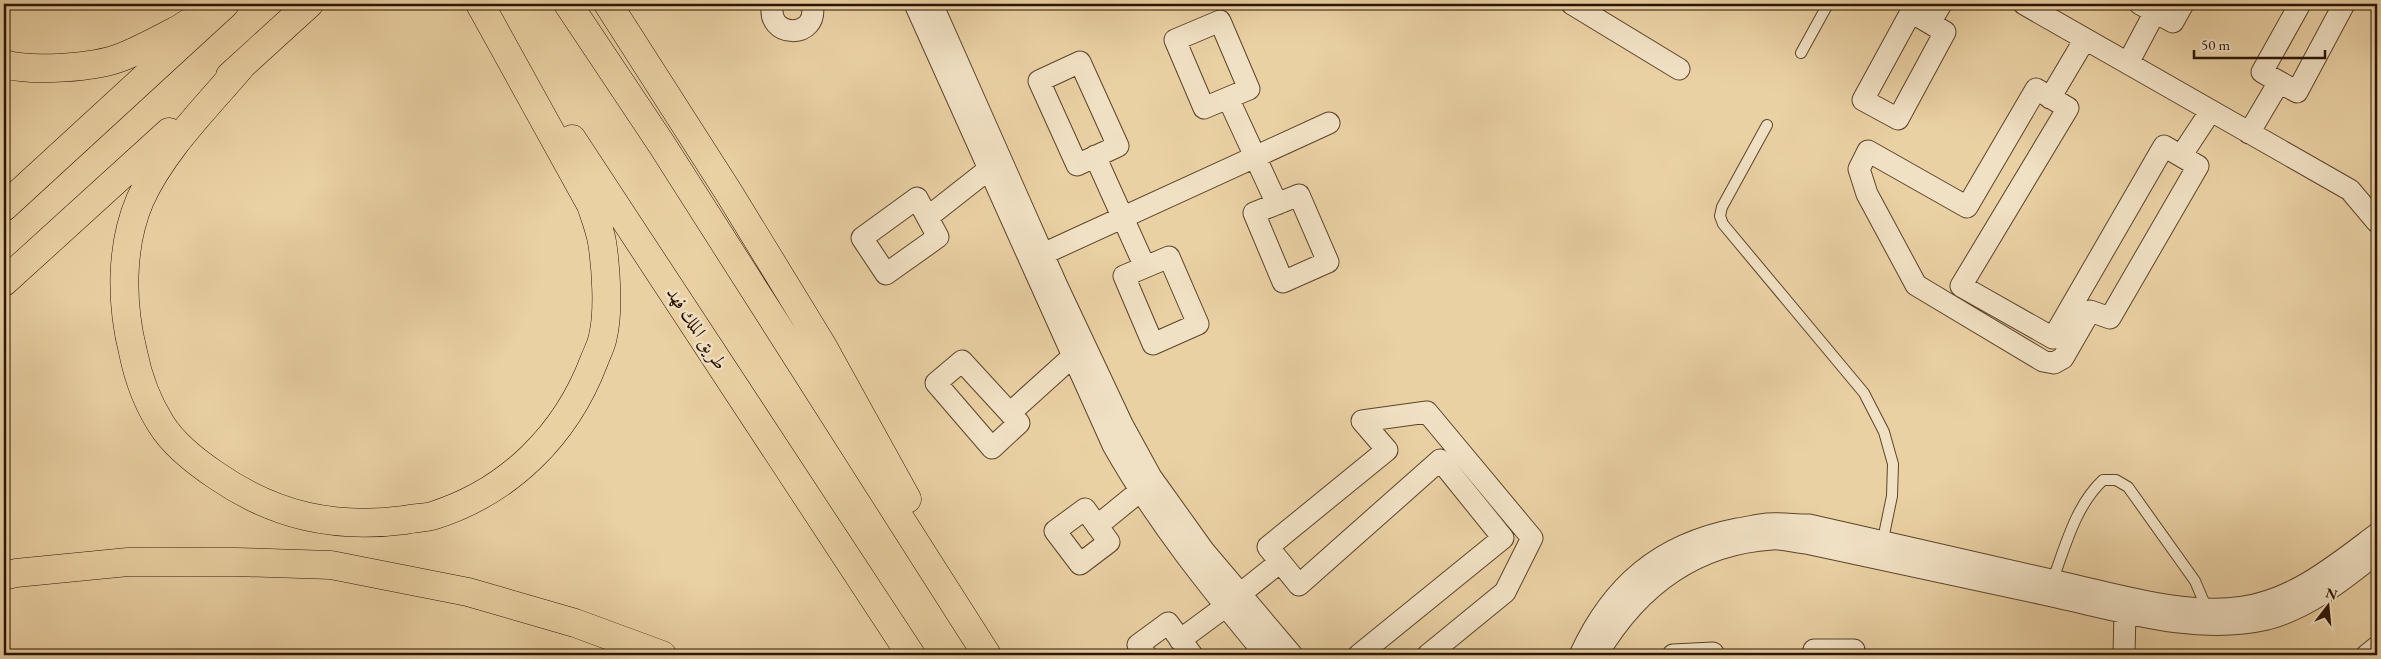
<svg xmlns="http://www.w3.org/2000/svg" width="2381" height="659" font-family="'EB Garamond',Amiri,serif">
  <style>
    .lines { fill: none; stroke-linecap: round; stroke-linejoin: round }
    .lane-casing { stroke: #5b4429; stroke-width: 12 }
    .street-casing { stroke: #5b4429; stroke-width: 23 }
    .highway-casing { stroke: #2b1500; stroke-width: 29 }
    .lane { stroke: #f1e1c4; stroke-width: 10 }
    .street { stroke: #f1e1c4; stroke-width: 21 }
    .highway { stroke: #ead1a4; stroke-width: 28 }
    .labels { text-anchor: middle; dominant-baseline: central; stroke-width: 5; stroke-linejoin: round; paint-order: stroke }
    .street-label { font-size: 19px; fill: #2b1500; stroke: #f1e1c4 }
  </style>
  <rect width="100%" height="100%" fill="#ead1a4"/>
  <filter id="stains"><feTurbulence type="fractalNoise" baseFrequency=".004" numOctaves="4"/><feColorMatrix values="0 0 0 0 .2 0 0 0 0 .09 0 0 0 0 .02 0 0 0 .5 -.17"/></filter>
  <radialGradient id="worn" r=".72"><stop offset=".6" stop-color="#630" stop-opacity="0"/><stop offset="1" stop-color="#630" stop-opacity=".3"/></radialGradient>
  <g class="lines">
    <defs>
      <path id="lane" d="M1801,53l27,-49
        M1767,125l-45,82 -2,9 3,8 141,169 20,39 9,32 -1,32 -10,48
        M2052,582c13,-34 23,-76 51,-102h13l12,7 67,94 12,28"/>
      <path id="street" d="M773,4c-9,34 47,37 39,0
        M915,4l198,441c43,76 97,143 153,210
        M932,4l125,282 65,138 29,53 53,74 88,104
        M1572,4l107,65
        M2024,4l326,186 27,32
        M2140,4l33,18 10,-18
        M2300,4l-38,68 35,20 47,-88
        M1911,12l34,20 -47,87 -35,-19z
        M1220,21l29,68 -45,19 -29,-68z
        M1930,23l11,-19
        M1080,62l38,84 -41,19 -38,-84z
        M2128,63l27,-51
        M2036,89l32,19 -107,178 92,52 111,-192 34,20 -88,152 -20,-7 -27,47 -9,5 -11,-2 -127,-76 -49,-91 -8,-25 9,-18 99,56z
        M1228,98l49,106
        M2050,98l35,-59
        M2249,133l30,-51
        M1095,156l50,111
        M2181,156l29,-44
        M1299,195l29,67 -45,20 -29,-69z
        M917,198l21,39 -52,37 -24,-36z
        M928,217l61,-48
        M1043,254l286,-131
        M1169,257l29,67 -45,20 -29,-68z
        M962,361l57,62 -27,25 -56,-65z
        M1010,413l62,-56
        M1085,509l24,33 -29,22 -25,-33z
        M1097,526l43,-35
        M1240,594l40,-32
        M1180,640l46,-34
        M1146,655l-8,-10 30,-22 24,32
        M1359,655l144,-117 -63,-78 -141,125 -31,-38 119,-97 -25,-29 65,-9 105,126 -27,54 -77,63
        M1580,655c32,-70 80,-111 157,-126 9,-1 20,-4 30,-5 14,-1 28,1 42,1 85,19 170,39 255,58 55,12 122,33 179,24 51,-7 94,-43 134,-73
        M1597,655c39,-66 95,-111 175,-116 11,-1 23,3 34,4 79,17 158,34 237,51 72,15 151,42 224,25 42,-11 77,-40 110,-66
        M1673,655l40,-2v2
        M1814,655v-5h40v5
        M2124,655l1,-44
        M2367,655l10,-8"/>
      <path id="highway" d="M568,4l94,141 325,510
        M608,4l121,189 93,152 85,154
        M4,64c28,8 90,4 118,-7 20,-8 40,-19 59,-29l9,-6
        M243,64c-36,43 -80,85 -103,136 -20,47 -19,104 -7,152 5,25 14,50 28,72 13,21 35,38 56,52 58,40 118,53 188,44 9,-2 19,-2 27,-4 77,-24 134,-81 162,-155 3,-8 8,-17 9,-25 6,-24 3,-69 -1,-94 -2,-12 -7,-25 -11,-37l-111,-201
        M230,76l79,-72
        M572,139l339,516
        M4,207l221,-203
        M4,282l165,-150
        M4,576l12,-3 112,-11h108l95,3 137,27 107,31 87,32"/>
    </defs>
    <!-- lane casing -->
    <use href="#lane" class="lane-casing"/>
    <!-- street casing -->
    <use href="#street" class="street-casing"/>
    <!-- highway casing -->
    <use href="#highway" class="highway-casing"/>
    <!-- lane -->
    <use href="#lane" class="lane"/>
    <!-- street -->
    <use href="#street" class="street"/>
    <!-- highway -->
    <use href="#highway" class="highway"/>
  </g>
  <g class="labels">
    <!-- street labels -->
    <g class="street-label">
      <text transform="translate(697 328) rotate(57)">طريق الملك فهد</text>
    </g>
  </g>
  <!-- margin -->
  <rect width="2381" height="659" fill="none" stroke="#ead1a4" stroke-width="20"/>
  <rect x="5" y="5" width="2371" height="649" fill="none" stroke="#2b1500" stroke-width="2.5"/>
  <rect x="10" y="10" width="2361" height="639" fill="none" stroke="#2b1500"/>
  <!-- north arrow -->
  <g transform="translate(2328 606) rotate(16)" stroke="#f1e1c4" stroke-width="4" paint-order="stroke">
  <path d="M0-4L9 19L0 12L-9 19Z" fill="#2b1500"/>
  <text y="-8" font-size="14" font-weight="bold" text-anchor="middle" fill="#2b1500">N</text>
  </g>
  <!-- scale -->
  <path d="M2194 50v8h131v-8" fill="none" stroke="#2b1500" stroke-width="2.5"/>
  <text x="2201" y="50" font-size="15" fill="#2b1500" stroke="#f1e1c4" stroke-width="4" paint-order="stroke">50 m</text>
  <rect width="100%" height="100%" filter="url(#stains)"/>
  <rect width="100%" height="100%" fill="url(#worn)"/>
</svg>
